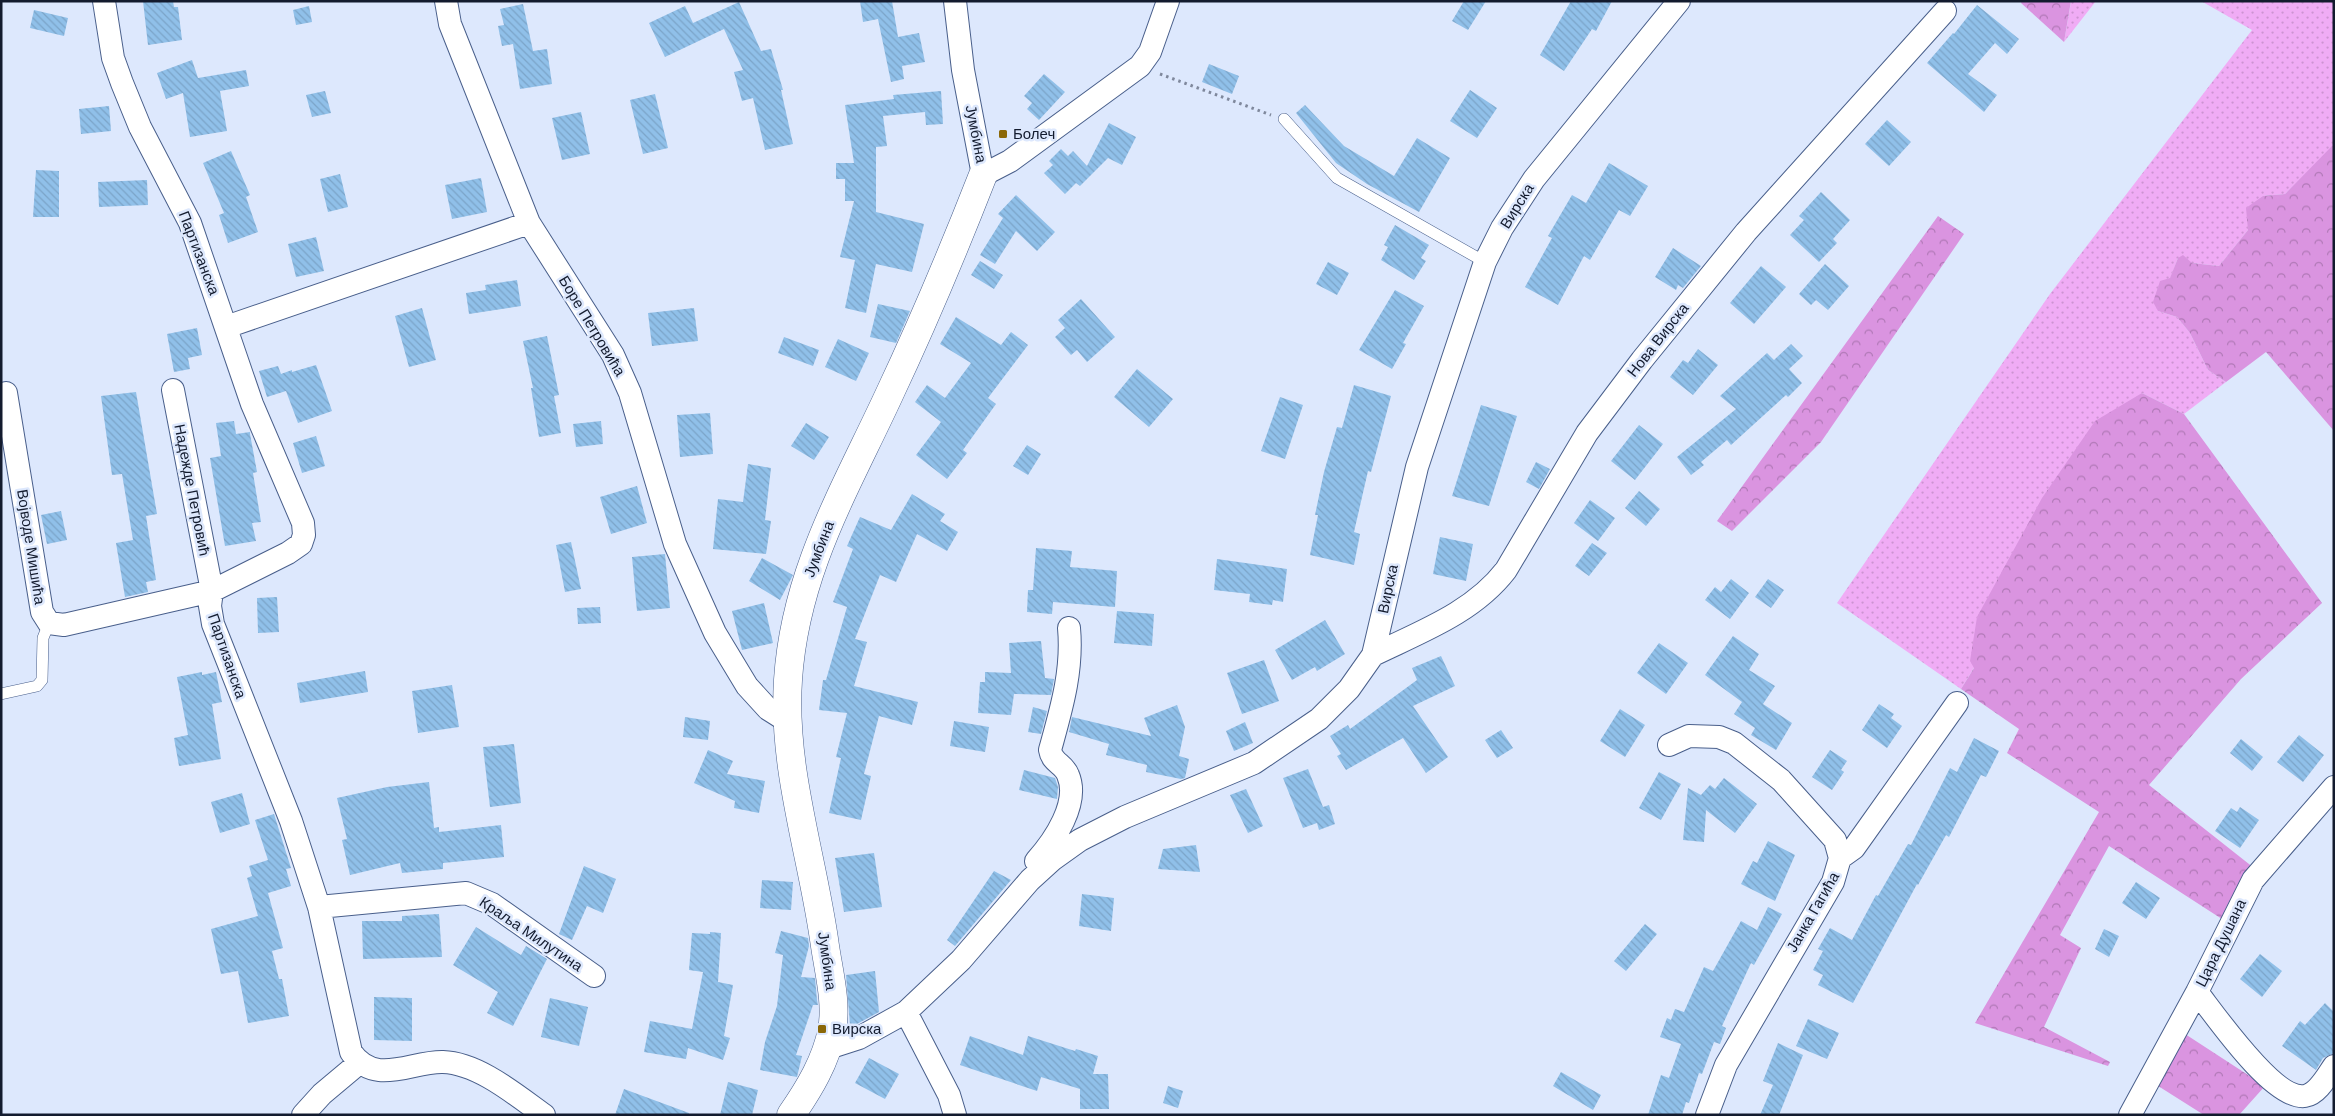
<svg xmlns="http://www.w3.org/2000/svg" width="2335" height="1116" font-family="'DM Sans',sans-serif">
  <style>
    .grass { fill: url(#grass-dots) }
    .forest { fill: url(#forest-crowns) }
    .building { fill: url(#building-back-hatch) }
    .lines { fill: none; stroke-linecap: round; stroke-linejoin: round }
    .service-casing { stroke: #495f8b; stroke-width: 12 }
    .minor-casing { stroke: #495f8b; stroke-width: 24 }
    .tertiary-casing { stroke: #495f8b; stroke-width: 29 }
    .path { stroke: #7f889c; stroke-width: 3; stroke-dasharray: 2.5 4; stroke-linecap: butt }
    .service { stroke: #fff; stroke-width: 11 }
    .minor { stroke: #fff; stroke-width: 22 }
    .tertiary { stroke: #fff; stroke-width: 28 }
    .poi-dot { fill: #8b6808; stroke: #dde8fd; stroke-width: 2 }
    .labels { text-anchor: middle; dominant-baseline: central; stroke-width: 5; stroke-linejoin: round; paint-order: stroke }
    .street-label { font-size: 15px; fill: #131b2e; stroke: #dde8fd }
    .poi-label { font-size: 15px; fill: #131b2e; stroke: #dde8fd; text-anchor: start }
  </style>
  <defs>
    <pattern id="grass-dots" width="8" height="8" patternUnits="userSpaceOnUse" patternTransform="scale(1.25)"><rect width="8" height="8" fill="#f0acf5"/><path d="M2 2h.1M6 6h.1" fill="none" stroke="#cd93d2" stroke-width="1.8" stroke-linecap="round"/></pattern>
    <pattern id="forest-crowns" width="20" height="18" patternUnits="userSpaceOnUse" patternTransform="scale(1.25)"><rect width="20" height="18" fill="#da94e0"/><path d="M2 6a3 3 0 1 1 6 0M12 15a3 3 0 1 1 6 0" fill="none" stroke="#b078b6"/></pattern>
    <pattern id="building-back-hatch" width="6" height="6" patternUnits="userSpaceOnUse" patternTransform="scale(1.25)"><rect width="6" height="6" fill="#90c0e9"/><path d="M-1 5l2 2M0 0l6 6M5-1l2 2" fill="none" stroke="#7ba4c8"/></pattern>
  </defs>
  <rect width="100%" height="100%" fill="#dde8fd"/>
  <!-- grass -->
  <path class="grass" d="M2096,1l-32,41 7,-40z
    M2201,1h133v145l-49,48 -22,2 -15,34 -29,36 -27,-3 -14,-5 -20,53 19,6 13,16 18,37 18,12 -42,32 -42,-21 -181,296 -124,-86 213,-309 202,-264z"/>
  <!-- forest -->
  <path class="forest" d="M2022,1h49l-7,41 -43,-39z
    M2332,146h2v285l-68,-79 -40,30 -18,-12 -18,-37 -13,-16 -19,-6 -5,-9 7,-21 10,-3 8,-20 5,-3 9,8 27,3 29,-36 -2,-22 17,-12 22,-2z
    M1938,216l26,18 -143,208 -89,89 -15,-10z
    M2142,393l42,21 138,189 -81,76 -92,106 105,83 -29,53 -116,-75 -49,89 21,13 -37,79 66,35 -2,4 -133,-43 124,-211 -92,-59 12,-24 -58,-40 13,-21 -4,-7 7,-44 65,-119 53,-77z
    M2182,1032l83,54 -26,29h-35l-49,-31z"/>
  <!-- building -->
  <path class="building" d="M143,1h30l1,6h4l4,33 -34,5z
    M860,1h32l6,36 21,-4 6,29 -23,4 2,13 -13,3 -13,-63 -15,3z
    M1464,1h22l-18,29 -16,-9z
    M1571,1h41l-16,30 -4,-2 -28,42 -24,-16z
    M739,2l22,49 10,-2 12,41h-2l12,54 -28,6 -12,-52 -11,3 -8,-29 9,-2 -19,-41 -59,28 -16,-34 36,-17 8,17z
    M523,4l10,47 14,-2 5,35 -32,5 -7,-45 -11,2 -4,-20 6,-1 -4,-16z
    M1977,5l42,34 -12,15 -12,-11 -27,31 29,21 -13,17 -57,-49 26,-30 1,1z
    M309,6l3,16 -16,3 -3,-15z
    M34,10l34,8 -4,18 -34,-8z
    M192,60l6,18 48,-8 3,16 -29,5 7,40 -37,6 -7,-44 -17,6 -9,-26z
    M1209,64l30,12 -7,18 -30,-12z
    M1044,74l21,18 -26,28 -12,-11 5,-6 -8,-7z
    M1470,90l27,18 -20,30 -27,-17z
    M325,91l6,22 -19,4 -6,-22z
    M941,91l2,33 -17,1 -1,-13 -42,4 4,30 -11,1v65l48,12 -12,48 -36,-8 -10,49 -21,-5 10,-48 -15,-3 14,-56h-9v-22h-9v-16h18l-9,-58 49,-6 -1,-4z
    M655,94l13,54 -25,6 -13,-54z
    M1305,105l39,41 50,30 23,-38 33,20 -31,54 -52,-28 -31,-21 -40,-50z
    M109,106l2,25 -30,3 -2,-25z
    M581,112l9,42 -28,6 -10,-42z
    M1887,120l24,22 -22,24 -24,-22z
    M1109,123l27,14 -14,28 -14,-7 -28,28 -4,-3 -11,11 -21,-21 9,-8 -4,-4 12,-12 7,7 5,-5 14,15z
    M231,151l19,44 -4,2 12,35 -30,11 -9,-28 5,-2 -21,-50z
    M1609,163l39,23 -18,30 -11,-6 -29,50 -6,-4 -26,49 -33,-18 27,-49 -4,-2 24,-41 14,8z
    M36,170l23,1v46h-26z
    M340,174l8,33 -20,5 -8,-33z
    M481,178l6,34 -35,7 -7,-34z
    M147,180l1,25 -49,2 -1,-25z
    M1821,192l29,28 -17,19 4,4 -18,19 -29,-27 14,-15 -5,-4z
    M1016,195l39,37 -18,19 -21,-20 -21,33 -15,-9 23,-37 -5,-4z
    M1395,225l34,20 -8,13 5,3 -12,19 -33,-20 7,-13 -4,-2z
    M316,237l8,34 -28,6 -8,-33z
    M1673,248l28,18 -18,22 -5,-3 -2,5 -21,-13z
    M980,261l23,14 -9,14 -23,-14z
    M1328,262l21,11 -12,22 -21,-11z
    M1825,264l24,22 -21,24 -12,-10 -5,5 -12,-11z
    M1761,266l25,21 -32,37 -24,-21z
    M517,280l4,26 -52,8 -3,-21 20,-3 -1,-5z
    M1395,290l29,16 -21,37 3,1 -14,25 -33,-19z
    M1081,299l34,38 -28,25 -10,-12 -6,5 -16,-18 10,-9 -7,-8z
    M878,304l32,7 -14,32 -26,-6z
    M422,308l14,52 -27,7 -14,-51z
    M694,308l4,33 -46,5 -4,-33z
    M956,317l45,28 10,-13 17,13 -40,53 8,6 -33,46 4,3 -20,26 -31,-24 25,-33 -26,-20 12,-17 18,13 26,-35 -31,-19z
    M197,328l5,27 -14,3 2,11 -16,3 -7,-38z
    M547,336l12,59 -5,1 7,37 -22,4 -8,-49h2l-10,-47z
    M784,337l35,13 -6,16 -35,-13z
    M838,339l31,14 -13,28 -31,-14z
    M1791,344l12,12 -14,13 13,14 -14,14 -2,-2 -55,50 -4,-5 -26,22 3,3 -13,10 -14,-18 59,-48 -16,-13 47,-43 7,7z
    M1698,349l20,16 -25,30 -23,-18 13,-17 5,3z
    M316,365l16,46 -34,12 -12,-32 -19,6 -8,-26 19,-5 3,8 11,-4v2z
    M1137,369l36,30 -24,28 -35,-30z
    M1354,385l37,11 -20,76 -3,-1 -14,61 6,2 -6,31 -44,-10 8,-40h-3l9,-43 13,-45 5,1z
    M136,392l21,122 -11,2 10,64 -10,2 2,10 -23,5 -9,-54 17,-3 -11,-66 -10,1 -11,-79z
    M1280,397l23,8 -18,54 -24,-8z
    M1481,405l36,11 -28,90 -37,-10z
    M710,413l3,41 -33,3 -3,-42z
    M234,421l2,13 14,-2v2l7,38 -4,1 8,49 -9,1 4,18 -31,5 -15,-88 11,-2 -5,-33z
    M601,421l2,23 -27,3 -3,-23z
    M806,423l23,14 -15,23 -23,-14z
    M1639,425l24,19 -28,36 -24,-19z
    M316,436l9,30 -23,7 -9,-30z
    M1027,445l14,9 -13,21 -15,-9z
    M1536,462l14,7 -11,20 -13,-7z
    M748,464l23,4 -6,52 6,1 -5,33 -53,-5 5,-50 25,3z
    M637,486l10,37 -36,11 -11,-37z
    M1639,491l21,18 -14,17 -21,-18z
    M912,494l33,20 -5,7 18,11 -11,19 -30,-17 -21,48 -16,-7 -25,64 12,3 -13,44 64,16 -6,23 -33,-9 -15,58 7,2 -10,44 -32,-7 12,-55 -5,-1 11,-44 -28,-3 4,-30h3l21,-73 -14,-5 20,-53 -6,-3 13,-29 31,13z
    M1590,500l25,18 -17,23 -24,-18z
    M61,511l6,29 -20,4 -6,-29z
    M1440,537l33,7 -7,37 -33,-7z
    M571,542l10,47 -16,3 -9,-47z
    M1592,543l15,10 -18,23 -14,-10z
    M1036,548l36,3 -2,16 47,4 -2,36 -62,-5 -1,12 -25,-2 1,-22h5z
    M665,554l5,54 -33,3 -5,-54z
    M762,558l31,17 -13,25 -31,-19z
    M1217,559l70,10 -4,33 -10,-2 -1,5 -23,-3 1,-8 -36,-4z
    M1731,579l18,14 -19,26 -25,-19 10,-13 6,5z
    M1768,579l16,11 -13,18 -16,-11z
    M277,597l2,35 -21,1 -1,-35z
    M764,603l9,40 -31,7 -10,-39z
    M600,607l1,16 -23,1 -1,-16z
    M1117,611l37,3 -2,32 -38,-3z
    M1325,620l20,34 -28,17 -2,-4 -23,13 -17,-30z
    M1733,636l26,18 -10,16 26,16 -12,18 29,19 -16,27 -25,-15 4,-7 -21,-14 8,-12 -37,-27z
    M1041,641l4,37 9,1 -3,16 -37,-1 -3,21 -33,-2 2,-31h5v-10l26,1 -2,-30z
    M1659,643l29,20 -22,31 -29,-21z
    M1441,656l14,30 -42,20 35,51 -22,16 -23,-35 -57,32 -9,-14 4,-2 -11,-18 18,-11 2,4 67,-49 -5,-12z
    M1264,660l15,41 -37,13 -15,-41z
    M365,671l3,21 -68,11 -3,-20z
    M202,672v3l14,-3 6,30 -10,2 9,55 -42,7 -5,-28 14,-3 -11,-58z
    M452,685l7,42 -41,6 -6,-42z
    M1879,704l15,10 -3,4 11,8 -15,22 -25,-18z
    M1177,705l8,22 -6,29 10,3 -4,19 -4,1 -35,-7 1,-7 -41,-10 3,-11 -40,-12 3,-15 79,19 -7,-18z
    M1033,707l14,4 -6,23 -13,-2z
    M1620,709l25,16 -20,32 -25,-16z
    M685,717l25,4 -2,19 -25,-3z
    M954,721l35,6 -4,25 -35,-6z
    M1245,722l8,21 -19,8 -8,-20z
    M1501,730l12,18 -16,10 -12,-18z
    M2299,735l25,20 -21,27 -26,-20z
    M1974,738l25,13 -13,26 -5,-2 -32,62 -3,-2 -28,50 -1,-1 -64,119 -35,-18 5,-10 -10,-5 10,-19 -5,-2 12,-21 22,12 24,-45 2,1 30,-52 3,1 39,-77 7,4z
    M2241,739l22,18 -11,14 -22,-18z
    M514,744l7,59 -31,4 -7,-60z
    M708,750l25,11 -6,13 38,7 -6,32 -25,-5 1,-7 -41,-18z
    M1830,750l17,11 -6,9 3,2 -12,18 -20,-13z
    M1308,769l15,38 6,-2 6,19 -16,6 -2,-7 -14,5 -20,-50z
    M1024,770l31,8 3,9 -1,12 -38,-9z
    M1659,772l22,12 -20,36 -22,-12z
    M1724,778l33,26 -22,29 -29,-23 -2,32 -21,-2 5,-52 13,7 9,-10 5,4z
    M429,782l5,46 5,-1v5l62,-7 3,32 -61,6v6l-41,4 -2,-10 -50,12 -8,-35 5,-1 -10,-41 50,-11z
    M1246,789l17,37 -15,7 -18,-38z
    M242,793l8,31 -30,9 -9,-31z
    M2240,807l19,13 -19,28 -25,-17 16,-23 6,4z
    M274,814l17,54 -5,1 5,17 -23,7 15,55 -11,3 7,28h3l7,37 -41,7 -10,-52 -17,3 -10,-45 47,-13 -11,-38 5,-2 -3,-10 19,-6 -13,-40z
    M1768,841l27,14 -20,46 -34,-17 12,-23 4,2z
    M1196,845l4,27 -42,-3 5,-20z
    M874,853l8,54 -38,5 -9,-54z
    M584,866l32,13 -13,34 -16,-7 -15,34 -13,-6z
    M994,871l17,9 -56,66 -8,-6z
    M762,880l31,2 -2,28 -31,-2z
    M2136,882l24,16 -14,21 -24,-16z
    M1082,894l32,4 -3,33 -32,-5z
    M1768,907l14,7 -28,51 -3,-2 -29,63 4,2 -6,16 -6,-2 -12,32 -3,-1 -10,30 -3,-1 -4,13h-34l13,-40 8,3 12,-34 -21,-7 7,-19 4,2 4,-11 9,3 20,-45 9,4 28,-50 16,9z
    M439,914l3,43 -79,2 -1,-38h40v-5z
    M1645,924l12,10 -31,37 -12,-10z
    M476,927l45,28 5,-9 21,13 -34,67 -26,-13 11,-21 -45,-27z
    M2104,929l15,7 -10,21 -14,-8z
    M781,931l27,7 1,8 -8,31 14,1 2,22 1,5h-5l-17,50 6,1 -5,21 -37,-7 5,-28 12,-36 6,-51 -8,-2z
    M710,932l11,1 -3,49 15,3 -9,51 6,2 -7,22 -35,-12 -2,11 -42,-7 6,-31 42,8 11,-57 -14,-2 3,-37 18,1z
    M2260,954l22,17 -20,26 -22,-18z
    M875,971l4,41 -22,12 -7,1 -4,-50z
    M374,997l38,1v43l-38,-1z
    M550,998l38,9 -9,39 -38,-9z
    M2325,1003l9,9v41l-11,5 -7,12 -34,-24 18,-25 5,4z
    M1808,1019l31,14 -12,26 -31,-13z
    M970,1036l53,19 5,-19 47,15 1,-2 22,7 -5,18h15l1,35h-29v-20l-39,-12 -4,14 -77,-26z
    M1778,1043l25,12 -24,60h-19l13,-30 -10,-4z
    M869,1058l30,16 -14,25 -30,-16z
    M1561,1072l40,23 -8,15 -40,-24z
    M728,1082l30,8 -6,25h-32z
    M1168,1086l15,5 -5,17 -15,-5z
    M624,1089l65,24v2h-74z"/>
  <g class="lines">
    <defs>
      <path id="service" d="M1284,119l53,59 148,84
        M1,694l36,-8 5,-6 1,-42 6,-15"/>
      <path id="minor" d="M446,1l4,23 79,199 84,132 17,38 45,151 40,89 32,53 21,23 19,12
        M955,1l8,69 20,105 27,-14 130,-95 10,-14 18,-51
        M226,327l303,-104
        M173,390l39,201 -2,15 3,18 78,197 28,86 32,145c24,35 60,9 92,10 35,1 73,33 101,53
        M6,393l36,219 7,11 15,2 148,-34 76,-38 13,-9 3,-9 -1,-12 -51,-119 -62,-181 -50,-96 -18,-44 -9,-25 -9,-57
        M1373,655c47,-23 100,-42 133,-85l81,-137 55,-73 104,-128 199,-221
        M1669,745l20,-9 30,1 15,6 47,37 54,60 5,18 -7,24 -107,183 -19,50
        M1840,858l14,-10 103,-145
        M1036,861c18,-20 44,-58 32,-86 -4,-11 -16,-12 -18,-25 11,-40 23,-79 19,-122
        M319,907l147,-14 26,11 102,72
        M2197,992c18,23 77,109 108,104 13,-2 22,-20 29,-30
        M906,1012l43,83 6,20
        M828,1048l31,-10 47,-26 55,-52 69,-80 22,-20 28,-20 45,-23 129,-54 65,-44 30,-30 24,-34 44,-188 68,-205 17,-34 32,-49 145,-178
        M303,1115l19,-21 37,-31
        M2130,1115l67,-123 56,-112 81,-93"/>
      <path id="tertiary" d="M791,1115c18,-26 35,-54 41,-85 5,-27 -3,-57 -7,-84 -12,-89 -43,-176 -37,-266 7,-108 57,-190 101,-285 34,-72 65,-146 94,-220"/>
    </defs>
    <!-- service casing -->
    <use href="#service" class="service-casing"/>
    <!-- minor casing -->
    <use href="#minor" class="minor-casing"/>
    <!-- tertiary casing -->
    <use href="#tertiary" class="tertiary-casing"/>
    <!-- path -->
    <path class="path" d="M1160,74l111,41"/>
    <!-- service -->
    <use href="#service" class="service"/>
    <!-- minor -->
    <use href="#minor" class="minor"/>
    <!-- tertiary -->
    <use href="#tertiary" class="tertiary"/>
  </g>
  <!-- markers -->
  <g class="poi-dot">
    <rect x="998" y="129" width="10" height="10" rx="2.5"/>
    <rect x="817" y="1024" width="10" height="10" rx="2.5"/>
  </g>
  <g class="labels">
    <!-- street labels -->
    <g class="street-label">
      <text transform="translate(976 134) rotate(79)">Јумбина</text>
      <text transform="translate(1517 206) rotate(-58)">Вирска</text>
      <text transform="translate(199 253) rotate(69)">Партизанска</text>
      <text transform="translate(592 326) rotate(59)">Боре Петровића</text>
      <text transform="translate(1658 340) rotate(-52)">Нова Вирска</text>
      <text transform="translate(192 490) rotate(79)">Надежде Петровић</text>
      <text transform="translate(31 547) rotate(81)">Војводе Мишића</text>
      <text transform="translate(819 549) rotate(-69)">Јумбина</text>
      <text transform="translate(1388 589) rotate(-78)">Вирска</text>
      <text transform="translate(227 656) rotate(71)">Партизанска</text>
      <text transform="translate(1813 912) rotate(-60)">Јанка Гагића</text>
      <text transform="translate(531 934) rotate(34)">Краља Милутина</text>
      <text transform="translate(2221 943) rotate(-64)">Цара Душана</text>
      <text transform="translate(827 961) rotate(82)">Јумбина</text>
    </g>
    <!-- poi labels -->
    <g class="poi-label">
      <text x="1013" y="134">Болеч</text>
      <text x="832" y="1029">Вирска</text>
    </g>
  </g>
  <!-- border -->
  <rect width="2335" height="1116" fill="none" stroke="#131b2e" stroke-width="5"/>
</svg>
